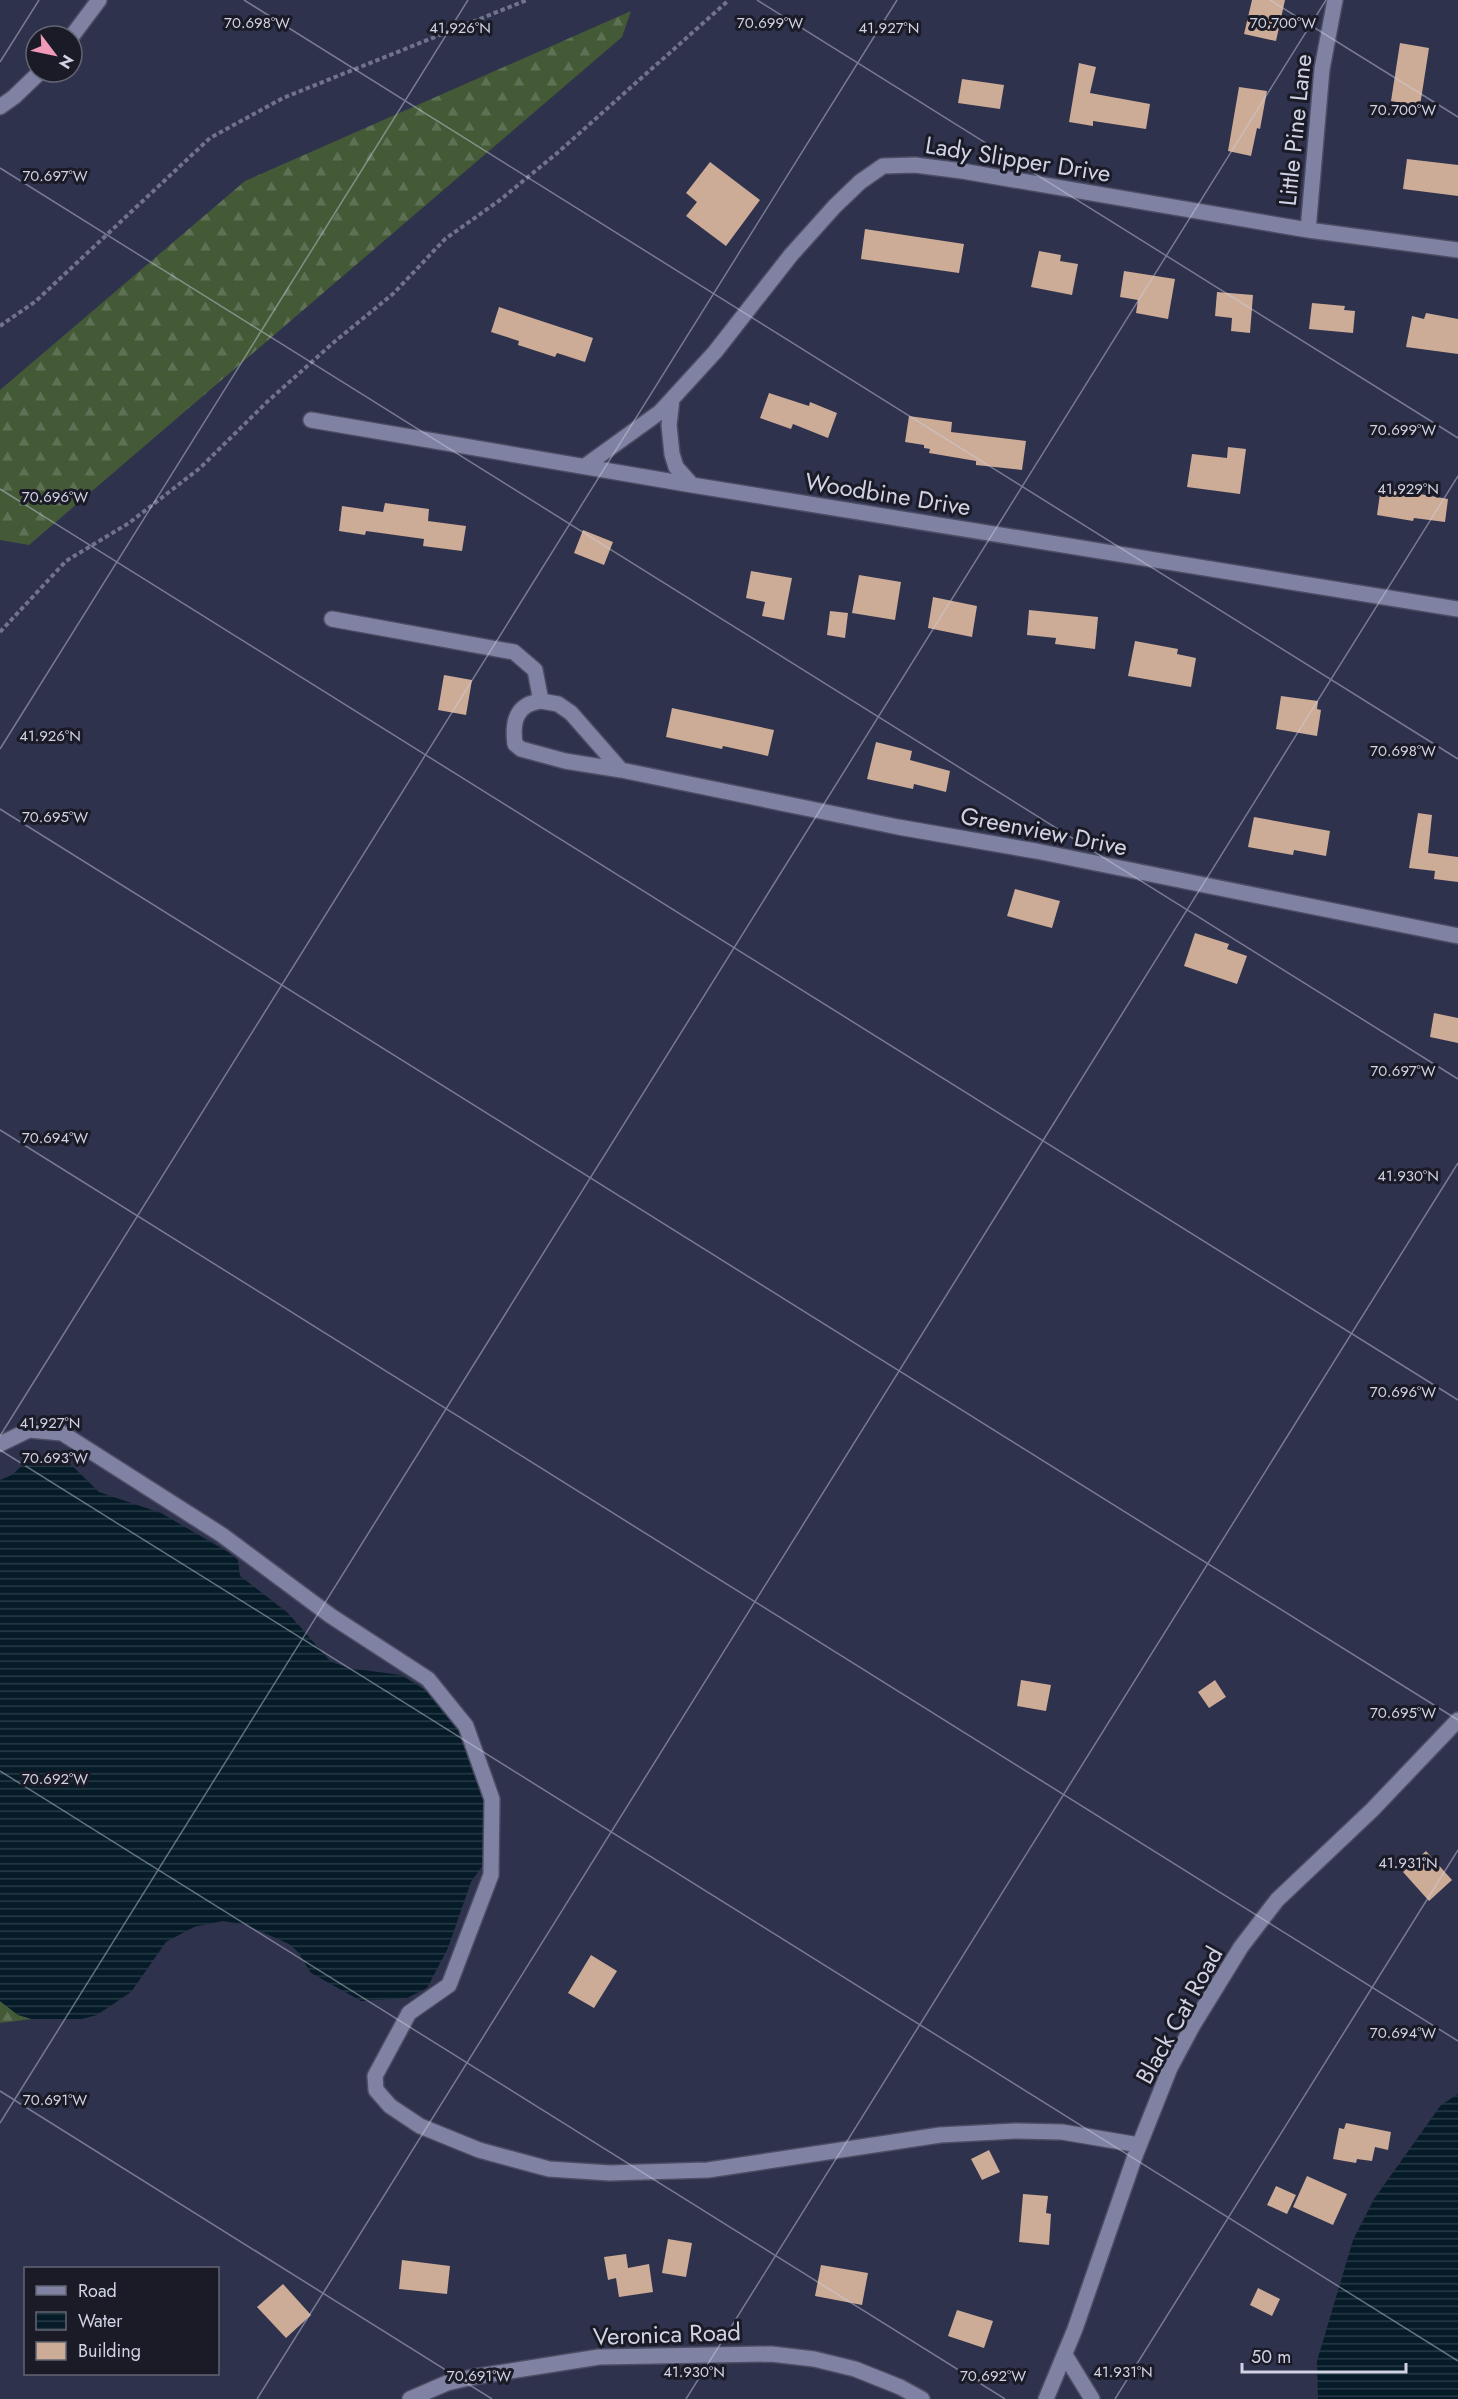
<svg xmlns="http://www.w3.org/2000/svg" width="1458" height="2399" font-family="Jost,sans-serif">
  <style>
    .forest { fill: url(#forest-firs) }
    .water { fill: url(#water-rules) }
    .building { fill: #ccab97 }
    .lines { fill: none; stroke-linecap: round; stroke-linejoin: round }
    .minor-casing { stroke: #4c4d64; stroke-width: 18 }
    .path { stroke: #71738a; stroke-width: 4; stroke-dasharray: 4.5 3; stroke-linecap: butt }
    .minor { stroke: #7f82a2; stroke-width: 15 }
    .ticks { fill: none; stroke: #d1d3e4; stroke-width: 1.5; stroke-opacity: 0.45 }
    .labels { text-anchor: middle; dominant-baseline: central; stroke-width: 6; stroke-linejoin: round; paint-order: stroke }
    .street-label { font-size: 24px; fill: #d1d3e4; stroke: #1a1b27 }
    .ticks-label { font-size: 15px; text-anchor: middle; fill: #d1d3e4; stroke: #1a1b27; stroke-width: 6; stroke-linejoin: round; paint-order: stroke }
  </style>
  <defs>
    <pattern id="forest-firs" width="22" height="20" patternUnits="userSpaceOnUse" patternTransform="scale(1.5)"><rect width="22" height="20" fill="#445a37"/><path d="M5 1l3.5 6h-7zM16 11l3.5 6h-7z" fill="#5e7154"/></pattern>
    <pattern id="water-rules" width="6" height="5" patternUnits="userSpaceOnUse" patternTransform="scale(1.5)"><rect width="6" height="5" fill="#051b28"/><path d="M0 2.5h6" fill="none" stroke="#283b47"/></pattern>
  </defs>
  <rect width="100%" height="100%" fill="#2f324c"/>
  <!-- forest -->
  <path class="forest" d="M631,11l-9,26 -593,508 -29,-5v-150l245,-209z
    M0,2001l18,14 14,4 -32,4z"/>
  <!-- water -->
  <path class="water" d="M62,1456l37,36 62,21 67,39 10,8 2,16 48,37 42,48 18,7 53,7 34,21 25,27 19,45 7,45 -3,52 -12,17 -23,66 -21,40 -20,10 -46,3 -50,-28 -13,-21 -9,-8 -43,-19 -23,-4 -29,6 -28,15 -35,50 -34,23 -15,4h-50l-14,-4 -18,-14v-521l12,-5 18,-17z
    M1458,2094v305h-140l-1,-38 36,-121 21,-41 67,-94z"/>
  <!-- building -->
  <path class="building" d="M1252,0h33l-9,41 -32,-7z
    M1400,43l29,5 -9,58 -29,-5z
    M1079,63l17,4 -6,26 60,11 -4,25 -53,-8v5l-24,-4z
    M962,79l42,6 -4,24 -42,-6z
    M1239,87l28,4 -7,38 -3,-1 -6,28 -23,-5z
    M1407,159l51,6v31l-55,-7z
    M710,162l50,38 -34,46 -40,-30 11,-14 -11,-9z
    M865,229l99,15 -5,29 -98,-14z
    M1039,251l22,4 -1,6 18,3 -6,31 -41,-8z
    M1124,271l51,8 -7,40 -32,-6 2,-13 -18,-3z
    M1217,292l36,3 -3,38 -19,-2 1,-13 -17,-2z
    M1312,303l33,3 -1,4 11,1 -2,22 -44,-4z
    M499,307l94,31 -8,24 -28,-9 -2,4 -37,-12 1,-4 -28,-9z
    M1426,313l32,6v35l-52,-7 6,-31 12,3z
    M769,393l40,13 1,-4 27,11 -9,25 -35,-14 -2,5 -31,-11z
    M909,416l43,6 -1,10 75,9 -4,29 -46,-5v-4l-47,-8 1,-4 -6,-1v-3l-19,-3z
    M1228,447l18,2 -6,45 -53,-7 5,-33 35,4z
    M1381,487l67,12 -3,23 -31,-4 -1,3 -36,-6z
    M385,503l44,6 -1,12 38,5 -4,25 -39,-5 1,-7 -58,-8 -1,4 -26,-4 3,-25 41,6z
    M583,530l30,12 -9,23 -30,-12z
    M751,571l41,7 -8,42 -22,-4 3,-14 -19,-4z
    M859,575l42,7 -6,38 -43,-7z
    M933,597l44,9 -5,31 -44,-9z
    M1029,610l69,7 -3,32 -40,-5 1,-6 -29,-3z
    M830,611l18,2 -3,25 -18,-3z
    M1135,641l43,8 -1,5 19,4 -5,29 -63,-11z
    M444,675l28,5 -6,35 -28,-5z
    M1281,696l37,5 -1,8 4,1 -4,26 -41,-7z
    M672,708l102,22 -6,26 -45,-10 -1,3 -56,-12z
    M876,742l36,9 -2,9 40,11 -4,21 -32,-8 -1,5 -46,-10z
    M1418,813l14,2 -4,38 30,4v25l-24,-3 1,-8 -26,-3z
    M1254,817l76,14 -4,25 -32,-6 -1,5 -45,-8z
    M1015,889l45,12 -8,27 -45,-12z
    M1195,933l34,11 -2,5 20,7 -10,28 -53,-18z
    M1434,1013l24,5v25l-28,-6z
    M1021,1680l30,5 -5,26 -29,-5z
    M1215,1680l11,17 -17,11 -11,-16z
    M1426,1851l26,29 -23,21 -26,-29z
    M591,1955l26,16 -23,37 -26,-15z
    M1346,2123l45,9 -3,18 -13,-3 -3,14 -15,-2 -1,4 -23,-4 6,-31 5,1z
    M989,2150l11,22 -18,8 -11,-21z
    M1307,2176l40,18 -14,31 -40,-18z
    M1276,2186l20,9 -9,19 -20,-9z
    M1023,2194l25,2 -2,17 5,1 -2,31 -30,-3z
    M668,2239l24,4 -6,34 -24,-4z
    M626,2254l2,14 21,-4 4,28 -34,5 -3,-19 -8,2 -4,-23z
    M402,2260l48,6 -3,28 -48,-5z
    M821,2265l47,8 -6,32 -47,-9z
    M283,2284l28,31 -25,23 -29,-31z
    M1258,2288l22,11 -8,17 -22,-11z
    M957,2310l36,11 -9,27 -36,-12z"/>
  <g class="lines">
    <defs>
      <path id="minor" d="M72,36l27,-36
        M0,107l14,-10 26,-25
        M1308,230l14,-161 13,-69
        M311,420l381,65 766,124
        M585,466l75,-54 12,-13
        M692,485l-16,-18 -4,-13 -3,-29 3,-26 43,-47 76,-97 44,-49 25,-24 23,-16 32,-1 47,6 346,59 150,20
        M332,619l182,33 21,18 6,31 17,3 13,9 50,57 277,57 138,24 422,85
        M541,701c-25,3 -29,21 -26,43l6,5 44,12 56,9
        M0,1444l29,-14 33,3 160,102 109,81 97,63 38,47 26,73 -1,76 -42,110 -40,28 -34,63 1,14 14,16 30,20 59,24 70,19 61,4 98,-3 232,-35 75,-4 47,1 77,13
        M1065,2355l27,44
        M410,2399l37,-16 26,-6 126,-20 172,-3 43,5 41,10 45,18 22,12
        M1046,2399l29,-70 60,-173 35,-88 23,-43 48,-78 36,-47 95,-90 86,-90"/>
    </defs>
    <!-- minor casing -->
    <use href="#minor" class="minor-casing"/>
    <!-- path -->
    <path class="path" d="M0,326l36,-25 174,-163 73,-40 244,-98
      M0,632l66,-71 63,-38 71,-55 68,-67 65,-58 61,-50 51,-54 55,-39 56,-46 173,-154"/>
    <!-- minor -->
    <use href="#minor" class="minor"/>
  </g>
  <!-- ticks -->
  <path class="ticks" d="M244,0l1214,759M757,0l701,438M1270,0l188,117M0,62l39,-62M0,168l1458,911M0,489l1458,911M0,749l468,-749M0,809l1458,911M0,1130l1458,911M0,1436l897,-1436M0,1450l1458,911M0,1771l1005,628M0,2091l492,308M0,2123l1326,-2123M257,2399l1201,-1923M686,2399l772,-1236M1115,2399l343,-549"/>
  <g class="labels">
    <!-- street labels -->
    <g class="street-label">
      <text transform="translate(1295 130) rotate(-84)">Little Pine Lane</text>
      <text transform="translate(1018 159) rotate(9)">Lady Slipper Drive</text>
      <text transform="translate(888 494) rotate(9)">Woodbine Drive</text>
      <text transform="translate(1044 831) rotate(11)">Greenview Drive</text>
      <text transform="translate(1179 2015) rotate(-61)">Black Cat Road</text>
      <text transform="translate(667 2334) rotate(-2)">Veronica Road</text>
    </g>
  </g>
  <g class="ticks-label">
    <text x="1283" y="28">70.700°W</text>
    <text x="257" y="28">70.698°W</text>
    <text x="770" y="28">70.699°W</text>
    <text x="460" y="33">41.926°N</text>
    <text x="889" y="33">41.927°N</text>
    <text x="1403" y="115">70.700°W</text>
    <text x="55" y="181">70.697°W</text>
    <text x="1403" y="435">70.699°W</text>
    <text x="1408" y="494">41.929°N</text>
    <text x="55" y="502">70.696°W</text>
    <text x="50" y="741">41.926°N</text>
    <text x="1403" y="756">70.698°W</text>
    <text x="55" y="822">70.695°W</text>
    <text x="1403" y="1076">70.697°W</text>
    <text x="55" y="1143">70.694°W</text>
    <text x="1408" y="1181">41.930°N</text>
    <text x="1403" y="1397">70.696°W</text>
    <text x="50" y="1428">41.927°N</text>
    <text x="55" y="1463">70.693°W</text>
    <text x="1403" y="1718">70.695°W</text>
    <text x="55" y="1784">70.692°W</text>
    <text x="1408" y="1868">41.931°N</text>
    <text x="1403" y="2038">70.694°W</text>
    <text x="55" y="2105">70.691°W</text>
    <text x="694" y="2377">41.930°N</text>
    <text x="1123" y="2377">41.931°N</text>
    <text x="479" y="2381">70.691°W</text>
    <text x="993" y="2381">70.692°W</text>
  </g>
  <!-- legend -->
  <rect x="24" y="2267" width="195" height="108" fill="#1a1b27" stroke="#636573" stroke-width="1.5"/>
  <rect x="36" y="2286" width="30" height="9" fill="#7f82a2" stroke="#636573" stroke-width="1.5"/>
  <text x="78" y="2297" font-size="18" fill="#d1d3e4">Road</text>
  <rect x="36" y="2312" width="30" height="18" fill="url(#water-rules)" stroke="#636573" stroke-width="1.5"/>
  <text x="78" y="2327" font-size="18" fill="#d1d3e4">Water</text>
  <rect x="36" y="2342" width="30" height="18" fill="#ccab97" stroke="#636573" stroke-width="1.5"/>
  <text x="78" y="2357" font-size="18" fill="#d1d3e4">Building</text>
  <!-- north arrow -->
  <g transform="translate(54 54) rotate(122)"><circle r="28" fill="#1a1b27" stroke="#636573" stroke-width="1.5"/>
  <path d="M0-4.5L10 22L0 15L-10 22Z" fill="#ef9ab8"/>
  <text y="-9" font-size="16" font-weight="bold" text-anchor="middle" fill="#d1d3e4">N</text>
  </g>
  <!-- scale -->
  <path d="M1242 2363v9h164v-9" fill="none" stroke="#d1d3e4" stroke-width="3"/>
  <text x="1251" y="2363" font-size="18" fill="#d1d3e4" stroke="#1a1b27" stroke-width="4.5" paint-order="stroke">50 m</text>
</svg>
